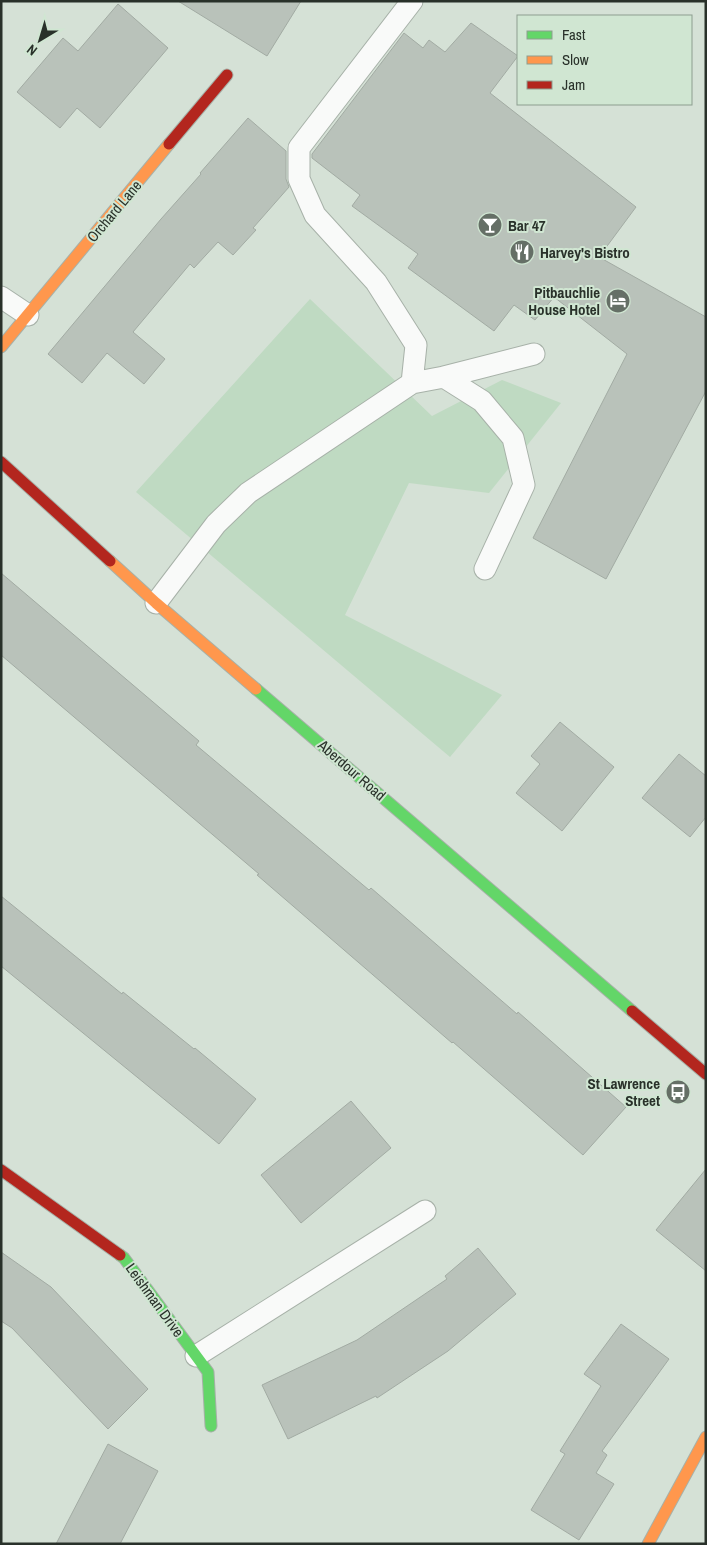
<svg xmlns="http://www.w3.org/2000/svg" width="707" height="1545" font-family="'Archivo Narrow',sans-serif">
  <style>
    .green { fill: #bfdac2 }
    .building { fill: #b9c2ba; stroke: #a2aba3 }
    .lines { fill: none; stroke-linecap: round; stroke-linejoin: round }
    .lane-casing { stroke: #a7b1a8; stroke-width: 23 }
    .fast-casing { stroke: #a7b1a8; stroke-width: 13 }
    .slow-casing { stroke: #a7b1a8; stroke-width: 13 }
    .jam-casing { stroke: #a7b1a8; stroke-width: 13 }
    .lane { stroke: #f9faf9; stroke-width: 21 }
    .fast { stroke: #63d668; stroke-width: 11 }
    .slow { stroke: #ff974d; stroke-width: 11 }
    .jam { stroke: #b3261e; stroke-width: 11 }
    .labels { text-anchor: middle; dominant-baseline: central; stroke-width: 4; stroke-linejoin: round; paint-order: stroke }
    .street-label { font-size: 15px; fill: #29312a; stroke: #d0e6d2 }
    .poi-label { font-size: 15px; font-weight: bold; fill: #29312a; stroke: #d0e6d2; text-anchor: start }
  </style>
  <rect width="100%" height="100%" fill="#d5e1d6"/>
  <!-- green -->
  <path class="green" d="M310,299l122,117 70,-36 59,23 -72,90 -80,-10 -64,132 157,80 -52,62 -314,-265z"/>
  <!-- building -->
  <path class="building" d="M178,1h123l-34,55z
    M118,4l50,44 -68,80 -23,-20 -17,20 -43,-36 46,-54 15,13z
    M471,23l47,33 -28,37 146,114 -37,50 107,60v74l-100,188 -73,-41 94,-184 -73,-57 -19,23 -21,-15 -20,26 -86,-63 10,-14 -66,-48 8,-11 -48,-37v-4l92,-121 19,15 6,-8 16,12z
    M248,118l38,33v28l3,8 -36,41 3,2 -23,25 -15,-13 -24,26 -4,-4 -57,68 32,27 -21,25 -37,-31 -25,30 -34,-29 113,-135 40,-45 -1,-1z
    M1,573l198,168 -3,4 173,145 2,-2 146,126 1,-2 108,95 -43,48 -130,-113 -1,1 -195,-168 2,-1 -258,-219z
    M560,722l54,45 -52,64 -46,-38 24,-29 -9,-8z
    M679,754l27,22v41l-16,20 -48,-39z
    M1,896l121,98 1,-2 71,57 1,-1 61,51 -37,45 -218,-178z
    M351,1101l40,47 -90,75 -40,-48z
    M706,1169v102l-50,-41z
    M478,1248l38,46 -68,57 -71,47 -1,-2 -88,43 -26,-54 95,-45 90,-61 -2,-3z
    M1,1252l50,35 97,102 -40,40 -96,-101 -11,-7z
    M621,1324l48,35 -67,92 5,4 -11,18 18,11 -35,56 -48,-30 34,-56 -5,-3 41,-65 -17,-12z
    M108,1444l50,27 -38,73h-64z"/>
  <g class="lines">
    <defs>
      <path id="lane" d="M412,1l-113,147v31l16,36 61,67 40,63 -4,38
        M1,297l27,18
        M444,377l90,-23
        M156,603l60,-79 32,-31 164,-110 32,-6 38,24 31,37 11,47 -39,84
        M196,1356l229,-145"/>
      <path id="fast" d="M256,689l376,322
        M120,1255l4,3 84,114 3,54"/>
      <path id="slow" d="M1,347l168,-203
        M110,561l46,42 100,86
        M648,1544l58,-107"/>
      <path id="jam" d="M169,144l58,-69
        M1,462l109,99
        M632,1011l74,63
        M1,1170l119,85"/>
    </defs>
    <!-- lane casing -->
    <use href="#lane" class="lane-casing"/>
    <!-- fast casing -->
    <use href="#fast" class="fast-casing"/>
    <!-- slow casing -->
    <use href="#slow" class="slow-casing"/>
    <!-- jam casing -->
    <use href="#jam" class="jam-casing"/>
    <!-- lane -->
    <use href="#lane" class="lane"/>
    <!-- fast -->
    <use href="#fast" class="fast"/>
    <!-- slow -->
    <use href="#slow" class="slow"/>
    <!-- jam -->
    <use href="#jam" class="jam"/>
  </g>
  <!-- icons -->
  <defs>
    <symbol id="bar-disc" viewBox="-11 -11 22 22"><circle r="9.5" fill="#656f66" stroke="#d0e6d2"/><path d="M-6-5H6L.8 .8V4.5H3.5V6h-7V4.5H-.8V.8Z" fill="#fff"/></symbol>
    <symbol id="restaurant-disc" viewBox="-11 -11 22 22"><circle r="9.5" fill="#656f66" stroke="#d0e6d2"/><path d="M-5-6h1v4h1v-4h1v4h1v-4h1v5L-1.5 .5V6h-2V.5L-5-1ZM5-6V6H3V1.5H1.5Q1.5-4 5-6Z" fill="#fff"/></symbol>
    <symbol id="hotel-disc" viewBox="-11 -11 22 22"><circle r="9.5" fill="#656f66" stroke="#d0e6d2"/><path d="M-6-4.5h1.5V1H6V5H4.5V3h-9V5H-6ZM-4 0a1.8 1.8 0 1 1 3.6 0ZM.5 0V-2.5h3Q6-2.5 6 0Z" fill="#fff"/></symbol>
    <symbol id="bus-disc" viewBox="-11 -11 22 22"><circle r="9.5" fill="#656f66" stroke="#d0e6d2"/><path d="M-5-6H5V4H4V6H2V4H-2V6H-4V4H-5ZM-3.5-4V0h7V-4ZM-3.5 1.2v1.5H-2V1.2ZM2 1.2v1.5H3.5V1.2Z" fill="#fff"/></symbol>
  </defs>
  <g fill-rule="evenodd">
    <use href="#bar-disc" x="476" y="211" width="28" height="28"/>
    <use href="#restaurant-disc" x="508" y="238" width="28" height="28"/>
    <use href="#hotel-disc" x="604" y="287" width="28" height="28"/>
    <use href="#bus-disc" x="664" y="1078" width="28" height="28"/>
  </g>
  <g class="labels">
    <!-- street labels -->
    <g class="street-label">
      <text transform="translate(114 211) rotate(-50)">Orchard Lane</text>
      <text transform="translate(352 770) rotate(41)">Aberdour Road</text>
      <text transform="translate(155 1300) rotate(54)">Leishman Drive</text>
    </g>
    <!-- poi labels -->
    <g class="poi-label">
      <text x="508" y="225">Bar 47</text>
      <text x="540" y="252">Harvey's Bistro</text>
      <text x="600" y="292" text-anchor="end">Pitbauchlie<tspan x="600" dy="17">House Hotel</tspan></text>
      <text x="660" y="1083" text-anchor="end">St Lawrence<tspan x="660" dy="17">Street</tspan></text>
    </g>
  </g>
  <!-- border -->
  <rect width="707" height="1545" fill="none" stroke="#29312a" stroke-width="5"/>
  <!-- legend -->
  <rect x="517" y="15" width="175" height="90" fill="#d0e6d2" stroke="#8d9e8f"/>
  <rect x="527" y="31" width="25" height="8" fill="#63d668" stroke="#8d9e8f"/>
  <text x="562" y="40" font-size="15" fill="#29312a">Fast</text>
  <rect x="527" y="56" width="25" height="8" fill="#ff974d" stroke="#8d9e8f"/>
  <text x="562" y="65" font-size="15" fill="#29312a">Slow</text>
  <rect x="527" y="81" width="25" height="8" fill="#b3261e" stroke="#8d9e8f"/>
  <text x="562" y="90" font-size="15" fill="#29312a">Jam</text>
  <!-- north arrow -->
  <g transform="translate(40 40) rotate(218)" stroke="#d0e6d2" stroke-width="4" paint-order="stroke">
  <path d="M0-4L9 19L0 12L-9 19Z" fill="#29312a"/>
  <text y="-8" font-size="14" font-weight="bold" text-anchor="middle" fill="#29312a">N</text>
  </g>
</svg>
